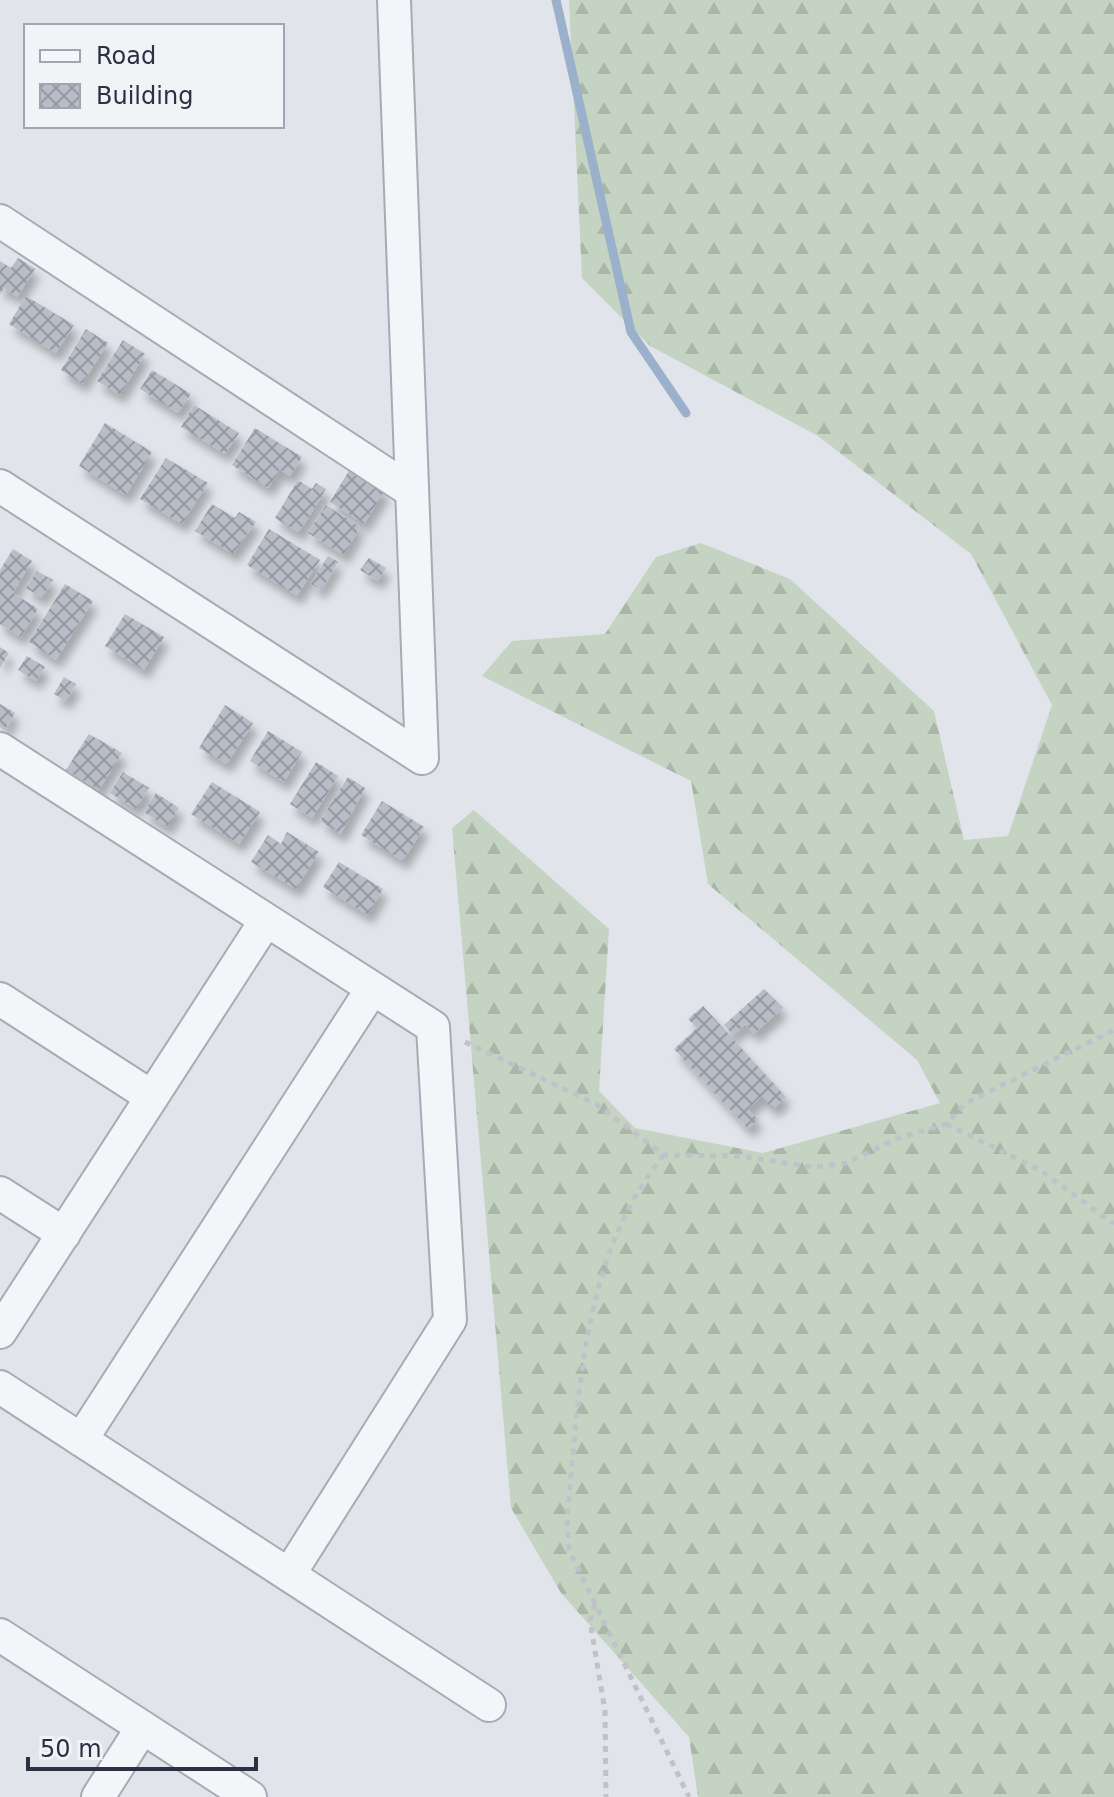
<svg xmlns="http://www.w3.org/2000/svg" width="1114" height="1797" font-family="'DejaVu Sans',sans-serif">
  <style>
    .forest { fill: url(#forest-firs) }
    .lines { fill: none; stroke-linecap: round; stroke-linejoin: round }
    .stream { stroke: #9bb0cb; stroke-width: 9 }
    .building { fill: url(#building-cross-hatch); filter: url(#shadow) }
    .minor-casing { stroke: #a6abb4; stroke-width: 36 }
    .path { stroke: #bfc2c9; stroke-width: 5; stroke-dasharray: 6 6; stroke-linecap: butt }
    .minor { stroke: #f4f5f8; stroke-width: 32 }
  </style>
  <defs>
    <pattern id="forest-firs" width="22" height="20" patternUnits="userSpaceOnUse" patternTransform="scale(2)"><rect width="22" height="20" fill="#c5d4c2"/><path d="M5 1l3.5 6h-7zM16 11l3.5 6h-7z" fill="#a9b6a8"/></pattern>
    <pattern id="building-cross-hatch" width="8" height="8" patternUnits="userSpaceOnUse" patternTransform="scale(2)"><rect width="8" height="8" fill="#b8bdc7"/><path d="M0 0l8 8M0 8l8-8" fill="none" stroke="#969aa3"/></pattern>
    <filter id="shadow"><feDropShadow dx="5" dy="9" stdDeviation="4" flood-color="#0004"/></filter>
  </defs>
  <rect width="100%" height="100%" fill="#e1e4ea"/>
  <!-- forest -->
  <path class="forest" d="M569,0h545v1797h-416l-9,-60 -128,-144 -50,-85 -59,-680 22,-18 135,119 -10,162 36,37 128,25 177,-50 -23,-43 -209,-176 -17,-103 -209,-105 30,-35 93,-7 51,-77 45,-14 89,36 144,132 30,129 44,-4 44,-131 -81,-151 -153,-118 -168,-90 -68,-68z"/>
  <g class="lines">
    <!-- stream -->
    <path class="stream" d="M556,0l75,332 55,81"/>
  </g>
  <!-- building -->
  <path class="building" d="M18,258l17,11 -18,28 -13,-9 -4,7v-34l11,7z
    M26,296l48,29 -18,28 -47,-29z
    M86,329l22,14 -26,41 -21,-14z
    M123,340l22,14 -25,41 -23,-14z
    M152,370l39,24 -13,19 -38,-24z
    M194,405l45,28 -14,21 -44,-27z
    M105,423l47,29 -26,43 -47,-29z
    M255,428l47,29 -12,19 -10,-6 -12,18 -36,-23z
    M166,458l42,25 -26,41 -42,-25z
    M350,469l35,21 -21,34 -34,-22z
    M298,480l14,9 4,-6 10,6 -27,44 -24,-15z
    M212,504l23,14 4,-6 17,10 -23,32 -38,-23z
    M326,505l34,22 -16,28 -36,-22z
    M269,529l51,31 -23,36 -50,-31z
    M13,549l19,12 -19,32 25,16 -17,28 -21,-13v-54z
    M328,556l10,6 -17,28 -10,-6z
    M369,558l17,10 -8,13 -18,-11z
    M37,571l16,9 -11,18 -16,-10z
    M65,584l28,17 -37,59 -27,-18z
    M125,614l39,23 -20,33 -39,-24z
    M0,647l9,6 -9,15z
    M27,656l18,11 -9,14 -18,-11z
    M64,677l12,7 -10,17 -12,-7z
    M0,704l15,9 -10,17 -5,-3z
    M225,705l28,18 -26,41 -28,-16z
    M268,731l34,21 -18,30 -34,-21z
    M89,734l33,19 -23,37 -33,-20z
    M316,762l22,14 -26,42 -22,-14z
    M123,772l26,16 -13,21 -26,-16z
    M348,777l17,11 -24,46 -21,-13z
    M212,782l48,30 -21,32 -48,-30z
    M156,793l23,15 -12,19 -23,-15z
    M382,801l42,26 -21,34 -42,-26z
    M287,832l32,20 -23,37 -45,-27 17,-27 13,9z
    M339,862l44,27 -15,26 -45,-28z
    M764,989l19,19 -29,26 -9,-10 -12,11 -9,-10z
    M703,1006l83,91 -13,12 -11,-13 -14,13 10,11 -10,9 -74,-80 23,-21 -9,-9z"/>
  <g class="lines">
    <defs>
      <path id="minor" d="M394,0l28,758
        M0,221l410,269
        M0,486l422,272
        M0,749l433,278 17,293 -160,253
        M0,999l152,98
        M0,1193l64,41
        M0,1332l265,-410
        M0,1387l489,318
        M81,1440l291,-451
        M0,1635l250,162
        M98,1797l44,-69"/>
    </defs>
    <!-- minor casing -->
    <use href="#minor" class="minor-casing"/>
    <!-- path -->
    <path class="path" d="M465,1042l131,62 68,51 77,1 71,11 35,-4 49,-24 50,-15 20,-21 148,-73
      M946,1124l94,46 74,54
      M664,1155c-83,101 -84,238 -97,362l2,33 120,247
      M595,1604l-5,17 15,90 1,86"/>
    <!-- minor -->
    <use href="#minor" class="minor"/>
  </g>
  <!-- legend -->
  <rect x="24" y="24" width="260" height="104" fill="#f1f3f7" stroke="#a1a5af" stroke-width="2"/>
  <rect x="40" y="50" width="40" height="12" fill="#f4f5f8" stroke="#a1a5af" stroke-width="2"/>
  <text x="96" y="64" font-size="24" fill="#293142">Road</text>
  <rect x="40" y="84" width="40" height="24" fill="url(#building-cross-hatch)" stroke="#a1a5af" stroke-width="2"/>
  <text x="96" y="104" font-size="24" fill="#293142">Building</text>
  <!-- scale -->
  <path d="M28 1757v12h228v-12" fill="none" stroke="#293142" stroke-width="4"/>
  <text x="40" y="1757" font-size="24" fill="#293142" stroke="#f1f3f7" stroke-width="6" paint-order="stroke">50 m</text>
</svg>
